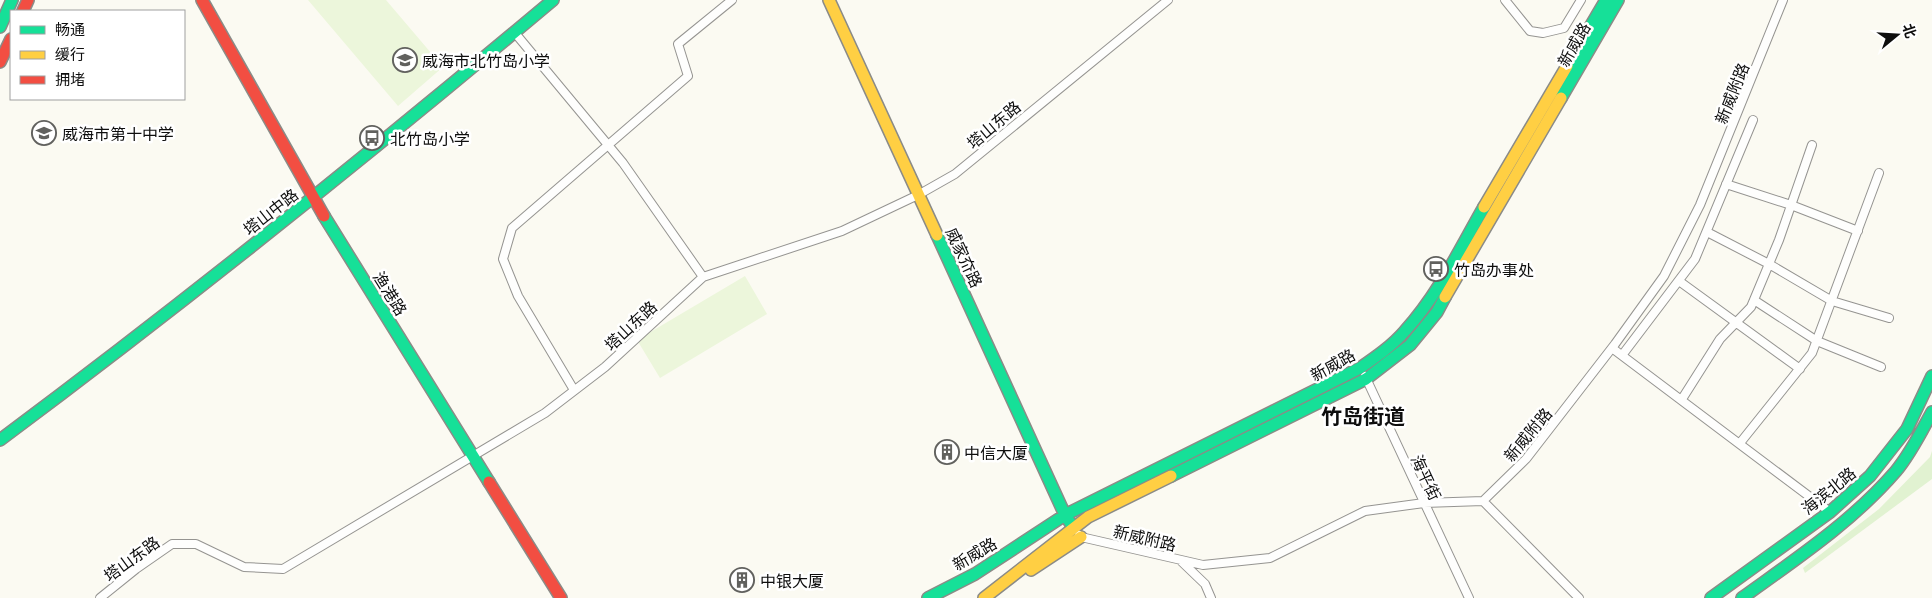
<svg xmlns="http://www.w3.org/2000/svg" width="1932" height="598" font-family="Literata,'Noto Sans SC',serif">
  <style>
    .green { fill: #e1f2d1 }
    .pitch { fill: #ecf6db }
    .lines { fill: none; stroke-linecap: round; stroke-linejoin: round }
    .street-casing { stroke: #959491; stroke-width: 10 }
    .fast-casing { stroke: #8b8b87; stroke-width: 14 }
    .slow-casing { stroke: #8b8b87; stroke-width: 14 }
    .jam-casing { stroke: #8b8b87; stroke-width: 14 }
    .street { stroke: #fefefd; stroke-width: 8 }
    .fast { stroke: #16e098; stroke-width: 11 }
    .slow { stroke: #ffcf43; stroke-width: 11 }
    .jam { stroke: #f24e42; stroke-width: 11 }
    .labels { text-anchor: middle; dominant-baseline: central; stroke-width: 5; stroke-linejoin: round; paint-order: stroke }
    .street-label { font-size: 16px; fill: #0e0e0e; stroke: #fff }
    .poi-label { font-size: 16px; fill: #0e0e0e; stroke: #fff; text-anchor: start }
    .district-label { font-size: 21px; font-weight: bold; fill: #0e0e0e; stroke: #fff }
  </style>
  <rect width="100%" height="100%" fill="#fbfaf2"/>
  <!-- green -->
  <path class="green" d="M1932,451v28l-127,94 -2,-5 76,-59 51,-52z"/>
  <!-- pitch -->
  <path class="pitch" d="M308,0h78l57,67 -45,39z
    M745,276l22,38 -107,64 -23,-38z"/>
  <g class="lines">
    <defs>
      <path id="street" d="M1505,0l25,31 13,2 21,-5 17,-28
        M515,33l108,130 80,114
        M1726,184l65,21 67,26
        M1707,232l62,32 63,37 57,17
        M1679,281l121,88
        M1754,300l63,41 64,26
        M1612,348l218,164
        M1623,354l72,-95 58,-139
        M1365,376l104,222
        M574,390l-56,-94 -15,-37 9,-31 176,-152 -10,-32 54,-44
        M1682,399l38,-60 31,-32 28,-67 33,-95
        M1740,443l72,-90 67,-180
        M1483,501l96,97
        M1079,535l2,2 122,28 67,-7 95,-47 59,-8 59,-2 43,-42 89,-115 49,-68 36,-71 83,-205
        M1181,561l24,23 6,14
        M100,598l36,-29 36,-25h24l48,23 39,2 262,-156 60,-46 98,-90 139,-46 76,-36 37,-21 213,-174"/>
      <path id="fast" d="M0,27l12,-27
        M1567,66l39,-66
        M1561,98l57,-98
        M324,216l165,266
        M937,235l128,280 8,12
        M0,440c189,-141 372,-288 553,-440
        M1171,476l195,-97 44,-34 27,-33 8,-15
        M928,598l47,-24 90,-59 295,-147c16,-11 32,-22 45,-37 33,-36 55,-82 79,-124
        M1711,598l119,-86 40,-36 37,-47 25,-53
        M1742,598c54,-39 110,-76 154,-127 15,-18 25,-39 36,-59"/>
      <path id="slow" d="M829,0l108,235
        M1484,207l83,-141
        M1445,297l116,-199
        M1031,570l50,-33
        M984,598l104,-81 83,-41"/>
      <path id="jam" d="M202,0l122,216
        M23,11l5,-11
        M0,62l11,-23
        M489,482l72,116"/>
    </defs>
    <!-- street casing -->
    <use href="#street" class="street-casing"/>
    <!-- fast casing -->
    <use href="#fast" class="fast-casing"/>
    <!-- slow casing -->
    <use href="#slow" class="slow-casing"/>
    <!-- jam casing -->
    <use href="#jam" class="jam-casing"/>
    <!-- street -->
    <use href="#street" class="street"/>
    <!-- fast -->
    <use href="#fast" class="fast"/>
    <!-- slow -->
    <use href="#slow" class="slow"/>
    <!-- jam -->
    <use href="#jam" class="jam"/>
  </g>
  <!-- icons -->
  <defs>
    <symbol id="school-ring" viewBox="-11 -11 22 22"><circle r="9.5" fill="#fff" stroke="#61615e" stroke-width="1.5"/><path d="M0-5L7-2L0 1L-7-2ZM-4 1L0 2.5L4 1V4Q0 6-4 4Z" fill="#61615e"/></symbol>
    <symbol id="bus-ring" viewBox="-11 -11 22 22"><circle r="9.5" fill="#fff" stroke="#61615e" stroke-width="1.5"/><path d="M-5-6H5V4H4V6H2V4H-2V6H-4V4H-5ZM-3.5-4V0h7V-4ZM-3.5 1.2v1.5H-2V1.2ZM2 1.2v1.5H3.5V1.2Z" fill="#61615e"/></symbol>
    <symbol id="building-ring" viewBox="-11 -11 22 22"><circle r="9.5" fill="#fff" stroke="#61615e" stroke-width="1.5"/><path d="M-4-6H4V6H1V3H-1V6H-4ZM-2.5-4.3h1.7v1.8h-1.7ZM.8-4.3h1.7v1.8H.8ZM-2.5-1h1.7V.8h-1.7ZM.8-1h1.7V.8H.8Z" fill="#61615e"/></symbol>
  </defs>
  <g fill-rule="evenodd">
    <use href="#school-ring" x="391" y="46" width="28" height="28"/>
    <use href="#school-ring" x="30" y="119" width="28" height="28"/>
    <use href="#bus-ring" x="358" y="124" width="28" height="28"/>
    <use href="#bus-ring" x="1422" y="255" width="28" height="28"/>
    <use href="#building-ring" x="933" y="438" width="28" height="28"/>
    <use href="#building-ring" x="728" y="566" width="28" height="28"/>
  </g>
  <g class="labels">
    <!-- street labels -->
    <g class="street-label">
      <text transform="translate(1573 44) rotate(-60)">新威路</text>
      <text transform="translate(1731 93) rotate(-68)">新威附路</text>
      <text transform="translate(993 124) rotate(-40)">塔山东路</text>
      <text transform="translate(270 211) rotate(-38)">塔山中路</text>
      <text transform="translate(965 257) rotate(65)">威家夼路</text>
      <text transform="translate(391 293) rotate(58)">渔港路</text>
      <text transform="translate(630 325) rotate(-43)">塔山东路</text>
      <text transform="translate(1332 364) rotate(-29)">新威路</text>
      <text transform="translate(1527 434) rotate(-50)">新威附路</text>
      <text transform="translate(1427 477) rotate(65)">海平街</text>
      <text transform="translate(1828 490) rotate(-39)">海滨北路</text>
      <text transform="translate(1145 537) rotate(13)">新威附路</text>
      <text transform="translate(974 553) rotate(-31)">新威路</text>
      <text transform="translate(131 558) rotate(-36)">塔山东路</text>
    </g>
    <!-- poi labels -->
    <g class="poi-label">
      <text x="422" y="60">威海市北竹岛小学</text>
      <text x="62" y="133">威海市第十中学</text>
      <text x="390" y="138">北竹岛小学</text>
      <text x="1454" y="269">竹岛办事处</text>
      <text x="964" y="452">中信大厦</text>
      <text x="760" y="580">中银大厦</text>
    </g>
    <!-- district labels -->
    <g class="district-label">
      <text x="1363" y="414">竹岛街道</text>
    </g>
  </g>
  <!-- legend -->
  <rect x="10" y="10" width="175" height="90" fill="#ffffff" stroke="#9f9f9f"/>
  <rect x="20" y="26" width="25" height="8" fill="#16e098" stroke="#9f9f9f"/>
  <text x="55" y="35" font-size="15" fill="#0e0e0e">畅通</text>
  <rect x="20" y="51" width="25" height="8" fill="#ffcf43" stroke="#9f9f9f"/>
  <text x="55" y="60" font-size="15" fill="#0e0e0e">缓行</text>
  <rect x="20" y="76" width="25" height="8" fill="#f24e42" stroke="#9f9f9f"/>
  <text x="55" y="85" font-size="15" fill="#0e0e0e">拥堵</text>
  <!-- north arrow -->
  <g transform="translate(1897 35) rotate(72)" stroke="#ffffff" stroke-width="4" paint-order="stroke">
  <path d="M0-4L9 19L0 12L-9 19Z" fill="#0e0e0e"/>
  <text y="-8" font-size="14" font-weight="bold" text-anchor="middle" fill="#0e0e0e">北</text>
  </g>
</svg>
